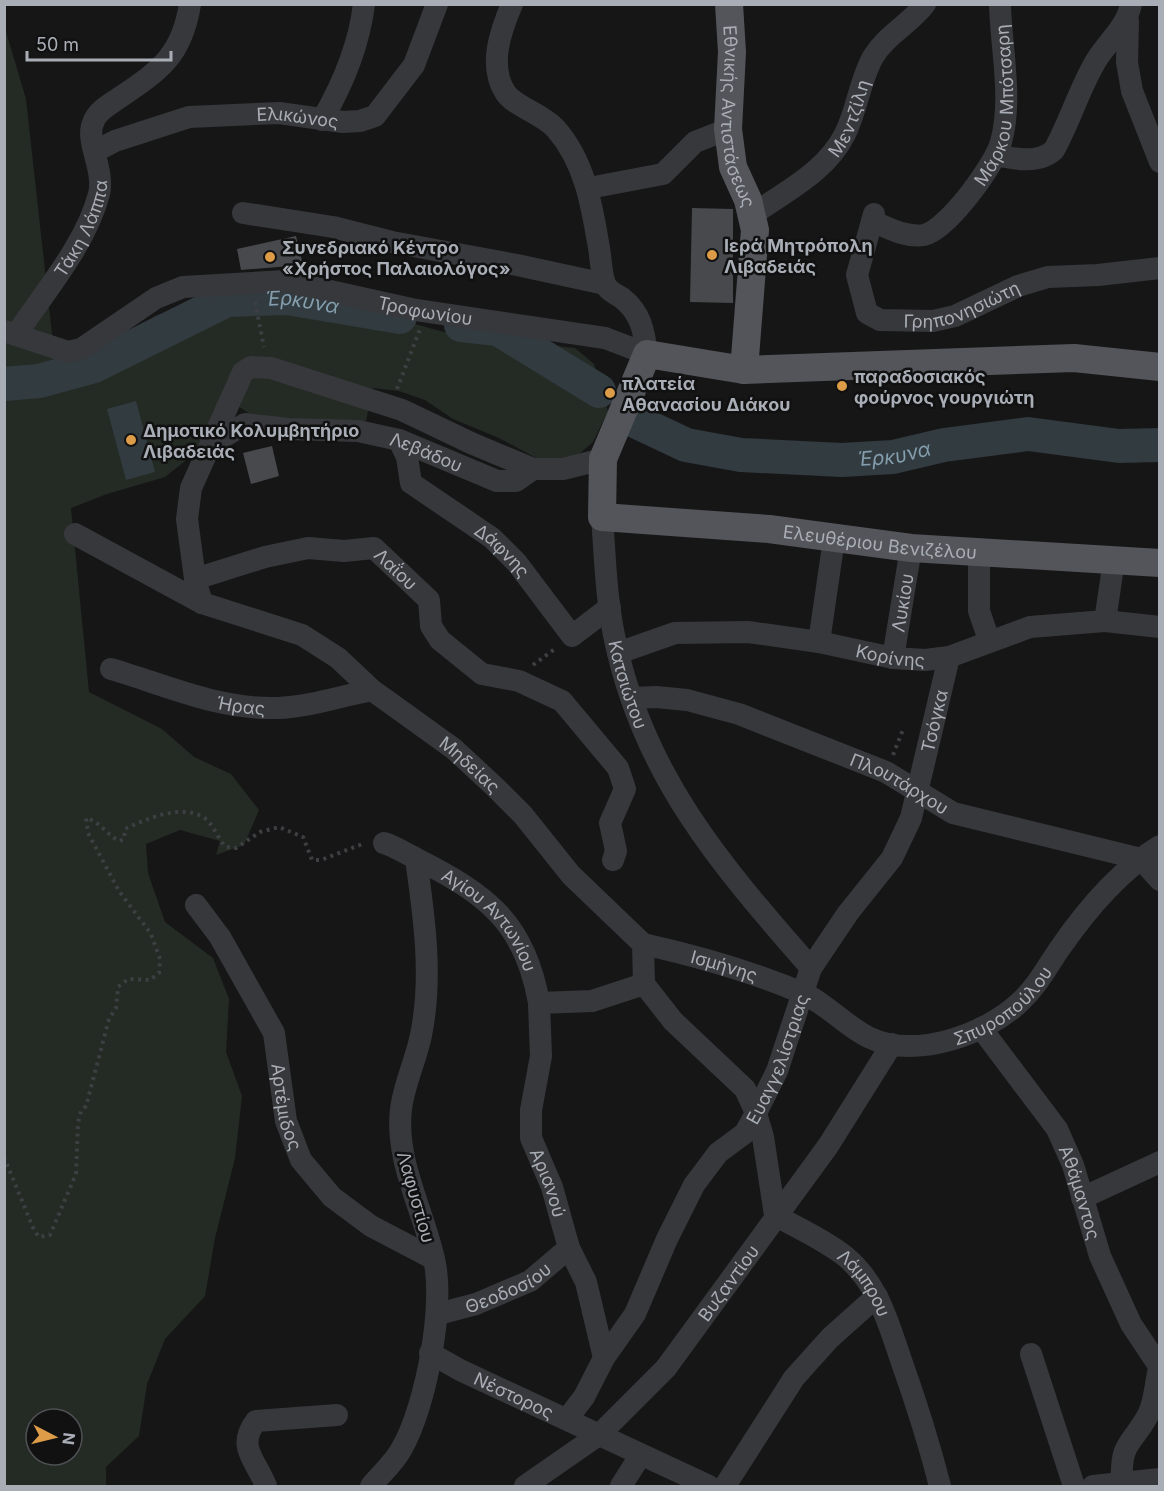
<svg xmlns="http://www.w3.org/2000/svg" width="1164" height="1491" font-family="Inter,sans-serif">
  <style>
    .green { fill: #242b24; fill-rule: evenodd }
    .water { fill: #323b40 }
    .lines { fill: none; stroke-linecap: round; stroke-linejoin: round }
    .river { stroke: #323b40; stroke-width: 34 }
    .building { fill: #48494c }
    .path { stroke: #3d3f42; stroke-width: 4; stroke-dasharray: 3 4.5; stroke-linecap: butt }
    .minor { stroke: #37383c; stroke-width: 22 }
    .major { stroke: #53555a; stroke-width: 28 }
    .poi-dot { fill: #dd9c48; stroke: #111112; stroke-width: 2 }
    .labels { text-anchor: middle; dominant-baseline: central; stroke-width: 5; stroke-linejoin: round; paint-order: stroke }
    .street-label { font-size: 18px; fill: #a9aeb6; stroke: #111112 }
    .poi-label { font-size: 18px; font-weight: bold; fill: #a9aeb6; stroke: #111112; text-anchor: start }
    .water-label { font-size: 20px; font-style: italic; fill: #849ead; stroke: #111112 }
  </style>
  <rect width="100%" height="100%" fill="#161617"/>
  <!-- green -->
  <path class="green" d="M4,25l22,74 29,262 24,-1 76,-44 42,-17 82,-8 30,4 146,40 120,13 19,16 14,47 -15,31 -28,24 -27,-7 -39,-21 -46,-19 -28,-19 -26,-9 -26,-3 -7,33 -109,-3 -18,-11 -40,43 -34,27 -58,17 -36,14 18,184 73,37 32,28 37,17 28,36 -15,35 -28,10 4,-14 -40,-11 -34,14 2,29 17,49 48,36 16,41 -3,53 16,44 -7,62 -20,80 -10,58 -40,43 -18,45 -8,52 -33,31v19h-101zM36,1419h36v36h-36z"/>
  <!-- water -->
  <path class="water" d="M136,401l19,71 -29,8 -19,-71z"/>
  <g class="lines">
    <!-- river -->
    <g class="river">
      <path d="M461,325l37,4 101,62"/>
      <path id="s1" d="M4,384l35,-3 55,-15 133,-66 60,-2 113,19"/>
      <path id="s2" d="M633,420l53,25 55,10 101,5 51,-3 51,-12 84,-11 91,12 41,-1"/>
    </g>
  </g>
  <!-- building -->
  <path class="building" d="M692,208l41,1v94l-43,-1z
    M296,236l7,29 -62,5 -4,-21z
    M272,446l7,30 -28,8 -8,-31z"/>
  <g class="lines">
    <!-- path -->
    <path class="path" d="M255,302l9,45
      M397,389l23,-60
      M533,665l23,-17
      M893,755l11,-28
      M4,1157l30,73 5,7 11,-2 26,-61 2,-51 3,-12 5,-5 23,-87 7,-11 2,-21 10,-8 22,1 9,-7 1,-14 -9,-25 -32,-43 -31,-58 -2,-15c15,4 20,16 33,23l5,-2 1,-10c21,-10 55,-25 78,-12 11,7 14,21 23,30l10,1 24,-16 19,-5 24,10 9,23h9l44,-17"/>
    <!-- minor -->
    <g class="minor">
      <path d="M1128,21l-1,41 5,29 28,71"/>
      <path d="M322,120c21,-36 37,-74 42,-116"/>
      <path id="s3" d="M96,151l19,-10 74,-24 90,-4 64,9 17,-1 15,-5 39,-51 23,-61"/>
      <path d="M996,155c18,4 43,9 58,-5 15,-27 24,-57 39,-84 11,-22 33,-36 38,-62"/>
      <path d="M589,188l74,-14 32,-32 33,-13"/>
      <path d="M243,213l90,14 59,15 125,23 88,19"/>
      <path id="s4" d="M874,214l-17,61 10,38 13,7 53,1 22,-5 63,-30 30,-9 50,-2 62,-7"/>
      <path id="s5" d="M752,215c34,-24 74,-43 93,-81 12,-24 15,-54 28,-77 13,-22 37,-33 52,-53"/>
      <path id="s6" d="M872,221c16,7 34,17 52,14 23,-5 71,-70 77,-93 12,-44 0,-93 -1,-138"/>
      <path id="s7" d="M4,331l64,21 13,-3 75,-51 27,-11 102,-6 131,29 189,28 42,16c-3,-23 -6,-41 -25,-56 -6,-4 -14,-7 -17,-14 -4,-11 -4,-25 -6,-36 -7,-42 -14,-86 -43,-119 -13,-15 -43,-23 -51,-37 -17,-27 -4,-62 7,-88"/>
      <path id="s8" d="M16,335c29,-44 69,-89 83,-141 6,-24 -14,-53 -6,-71 4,-12 16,-18 26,-25 40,-27 63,-42 71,-94"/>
      <path id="s9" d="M399,440l8,17 4,26 81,55 25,25 55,73 38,-29"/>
      <path id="s10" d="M213,443l32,-19 43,5 70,2 41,9 98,41h19l17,-12"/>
      <path id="s11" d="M602,517c3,39 4,80 12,118 28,140 107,230 197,333"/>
      <path id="s12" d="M75,534l127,69 100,32 36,23 34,32 82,59 41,38 28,28 48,60 72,69 1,40 29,37 72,68 11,24 7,24 12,78c24,14 50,25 71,42 32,27 42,65 55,103 15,42 28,83 39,126"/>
      <path d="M979,552v59l10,29"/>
      <path id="s13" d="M195,579l70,-22 43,-9 36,3 30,-3 55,52 2,26 9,14 42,34 37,7 43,20 56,67 7,21 -15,34 6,28 -3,9"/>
      <path d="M202,603l-7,-24 -8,-60 4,-31 52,-116 8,-5 20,1 131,42 69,33 62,26h30l40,-10"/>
      <path d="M1105,621l9,-61"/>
      <path d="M819,642l15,-103"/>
      <path id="s14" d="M618,653l57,-20 73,-1 71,10 74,16 32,2 24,-3 81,-30 75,-6 55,6"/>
      <path id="s15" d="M893,658l18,-110"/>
      <path id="s16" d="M111,669c55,16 108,41 166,39 32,-1 64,-12 95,-18"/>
      <path id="s17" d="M632,698l24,-1 31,3 52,14 147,58 67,41 188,46 19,21"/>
      <path id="s18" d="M384,843c12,4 21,10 33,16 69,35 108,63 122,144l53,-2 52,-17"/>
      <path id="s19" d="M196,905l24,32 54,96 12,88 15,39 31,37 39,29 63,33"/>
      <path id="s20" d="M643,944c54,12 107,27 157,48 25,10 44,33 68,45 47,23 117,-2 152,-35 17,-16 26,-33 38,-51 26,-38 62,-81 102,-105"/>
      <path id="s21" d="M539,1003l2,53 -10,54v28l21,49 17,61 17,34 18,76"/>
      <path id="s22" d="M981,1028l76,101 16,36 27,91 31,68 28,42"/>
      <path d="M1082,1198l78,-36"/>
      <path id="s23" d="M438,1314l38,-10 54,-23 39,-33"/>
      <path id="s24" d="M430,1353l30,17 249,116"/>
      <path d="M1031,1354l43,132"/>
      <path id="s25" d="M567,1419l17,-22 20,-39 31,-44 32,-75 27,-54 24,-32 27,-20 11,-20 21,-42 34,-103 37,-55 44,-55 19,-40 38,-161"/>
      <path d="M1122,1482c-2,-41 10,-37 26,-67 8,-16 7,-34 12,-50"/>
      <path d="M266,1486c-10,-26 -30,-39 -10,-65l81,-6"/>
      <path d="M371,1486c10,-12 24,-24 31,-38 24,-42 43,-143 32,-189 -11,-50 -39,-98 -33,-150 3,-25 15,-49 20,-74 12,-58 3,-119 -5,-176"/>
      <path id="s26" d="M525,1486l75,-52 66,-66 162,-222 64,-102"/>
      <path d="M621,1486l19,-30"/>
      <path d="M725,1486l69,-108 36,-40 47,-42"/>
      <path d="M1093,1486l67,-7"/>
    </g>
    <!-- major -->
    <g class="major">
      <path id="s27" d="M729,4l3,48 -4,77 5,38 15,33 7,30 -11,140"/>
      <path id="s28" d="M1160,367l-86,-9 -330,12 -97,-16 -44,105 -1,58 167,12 142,19 249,15"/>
    </g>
  </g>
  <!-- markers -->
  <g class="poi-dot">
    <circle cx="712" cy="255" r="6"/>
    <circle cx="270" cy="257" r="6"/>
    <circle cx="842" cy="386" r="6"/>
    <circle cx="610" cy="393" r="6"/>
    <circle cx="131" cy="440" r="6"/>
  </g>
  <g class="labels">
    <!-- street labels -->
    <g class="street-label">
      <text stroke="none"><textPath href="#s6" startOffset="213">Μάρκου Μπότσαρη</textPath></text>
      <text stroke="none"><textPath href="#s27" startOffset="114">Εθνικής Αντιστάσεως</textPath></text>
      <text stroke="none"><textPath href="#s3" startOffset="208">Ελικώνος</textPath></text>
      <text stroke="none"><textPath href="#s5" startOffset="141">Μεντζίλη</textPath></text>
      <text stroke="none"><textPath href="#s8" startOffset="126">Τάκη Λάππα</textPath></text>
      <text stroke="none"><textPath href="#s4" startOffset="202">Γρηπονησιώτη</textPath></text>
      <text stroke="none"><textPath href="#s7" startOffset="446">Τροφωνίου</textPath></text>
      <text stroke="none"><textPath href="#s10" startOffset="222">Λεβάδου</textPath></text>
      <text stroke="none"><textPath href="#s28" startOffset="966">Ελευθέριου Βενιζέλου</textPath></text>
      <text stroke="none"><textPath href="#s9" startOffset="159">Δάφνης</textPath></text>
      <text stroke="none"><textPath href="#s13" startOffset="214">Λαΐου</textPath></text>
      <text stroke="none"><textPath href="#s15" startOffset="56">Λυκίου</textPath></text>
      <text stroke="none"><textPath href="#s14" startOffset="278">Κορίνης</textPath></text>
      <text stroke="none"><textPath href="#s11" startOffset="170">Κατσιώτου</textPath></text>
      <text stroke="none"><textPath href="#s16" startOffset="135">Ήρας</textPath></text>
      <text stroke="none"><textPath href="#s25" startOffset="800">Τσόγκα</textPath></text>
      <text stroke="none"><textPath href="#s12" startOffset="462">Μηδείας</textPath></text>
      <text stroke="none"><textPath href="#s17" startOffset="284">Πλουτάρχου</textPath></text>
      <text stroke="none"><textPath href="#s18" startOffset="134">Αγίου Αντωνίου</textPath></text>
      <text stroke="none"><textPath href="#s20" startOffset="84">Ισμήνης</textPath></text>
      <text stroke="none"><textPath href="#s20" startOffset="394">Σπυροπούλου</textPath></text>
      <text stroke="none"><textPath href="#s25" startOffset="422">Ευαγγελίστριας</textPath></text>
      <text stroke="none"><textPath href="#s19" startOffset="225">Αρτέμιδος</textPath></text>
      <text stroke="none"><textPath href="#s21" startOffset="184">Αριανού</textPath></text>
      <text stroke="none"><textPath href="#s22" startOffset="194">Αθάμαντος</textPath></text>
      <text transform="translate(416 1197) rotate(74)">Λαφυστίου</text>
      <text stroke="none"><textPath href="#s26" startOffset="290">Βυζαντίου</textPath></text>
      <text stroke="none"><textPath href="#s23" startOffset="75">Θεοδοσίου</textPath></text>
      <text stroke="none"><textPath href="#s12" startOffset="1143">Λάμπρου</textPath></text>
      <text stroke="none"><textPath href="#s24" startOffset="94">Νέστορος</textPath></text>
    </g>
    <!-- poi labels -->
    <g class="poi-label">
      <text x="724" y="245">Ιερά Μητρόπολη<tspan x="724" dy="21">Λιβαδειάς</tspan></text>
      <text x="282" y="247">Συνεδριακό Κέντρο<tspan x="282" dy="21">«Χρήστος Παλαιολόγος»</tspan></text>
      <text x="854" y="376">παραδοσιακός<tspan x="854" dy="21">φούρνος γουργιώτη</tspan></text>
      <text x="622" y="383">πλατεία<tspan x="622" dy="21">Αθανασίου Διάκου</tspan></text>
      <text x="143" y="430">Δημοτικό Κολυμβητήριο<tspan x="143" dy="21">Λιβαδειάς</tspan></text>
    </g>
    <!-- water labels -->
    <g class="water-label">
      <text stroke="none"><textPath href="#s1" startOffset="316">Έρκυνα</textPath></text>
      <text stroke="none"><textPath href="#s2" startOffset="268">Έρκυνα</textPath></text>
    </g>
  </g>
  <!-- border -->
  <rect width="1164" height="1491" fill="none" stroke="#a9aeb6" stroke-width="12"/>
  <!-- north arrow -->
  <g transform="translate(54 1437) rotate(97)"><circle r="28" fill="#111112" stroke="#4e5054" stroke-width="1.5"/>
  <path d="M0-4.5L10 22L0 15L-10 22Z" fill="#dd9c48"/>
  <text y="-9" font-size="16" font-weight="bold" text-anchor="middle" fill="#a9aeb6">N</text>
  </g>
  <!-- scale -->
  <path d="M27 51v9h144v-9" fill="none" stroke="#a9aeb6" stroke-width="3"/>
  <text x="36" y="51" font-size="18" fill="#a9aeb6" stroke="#111112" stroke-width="4.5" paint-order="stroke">50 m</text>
</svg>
